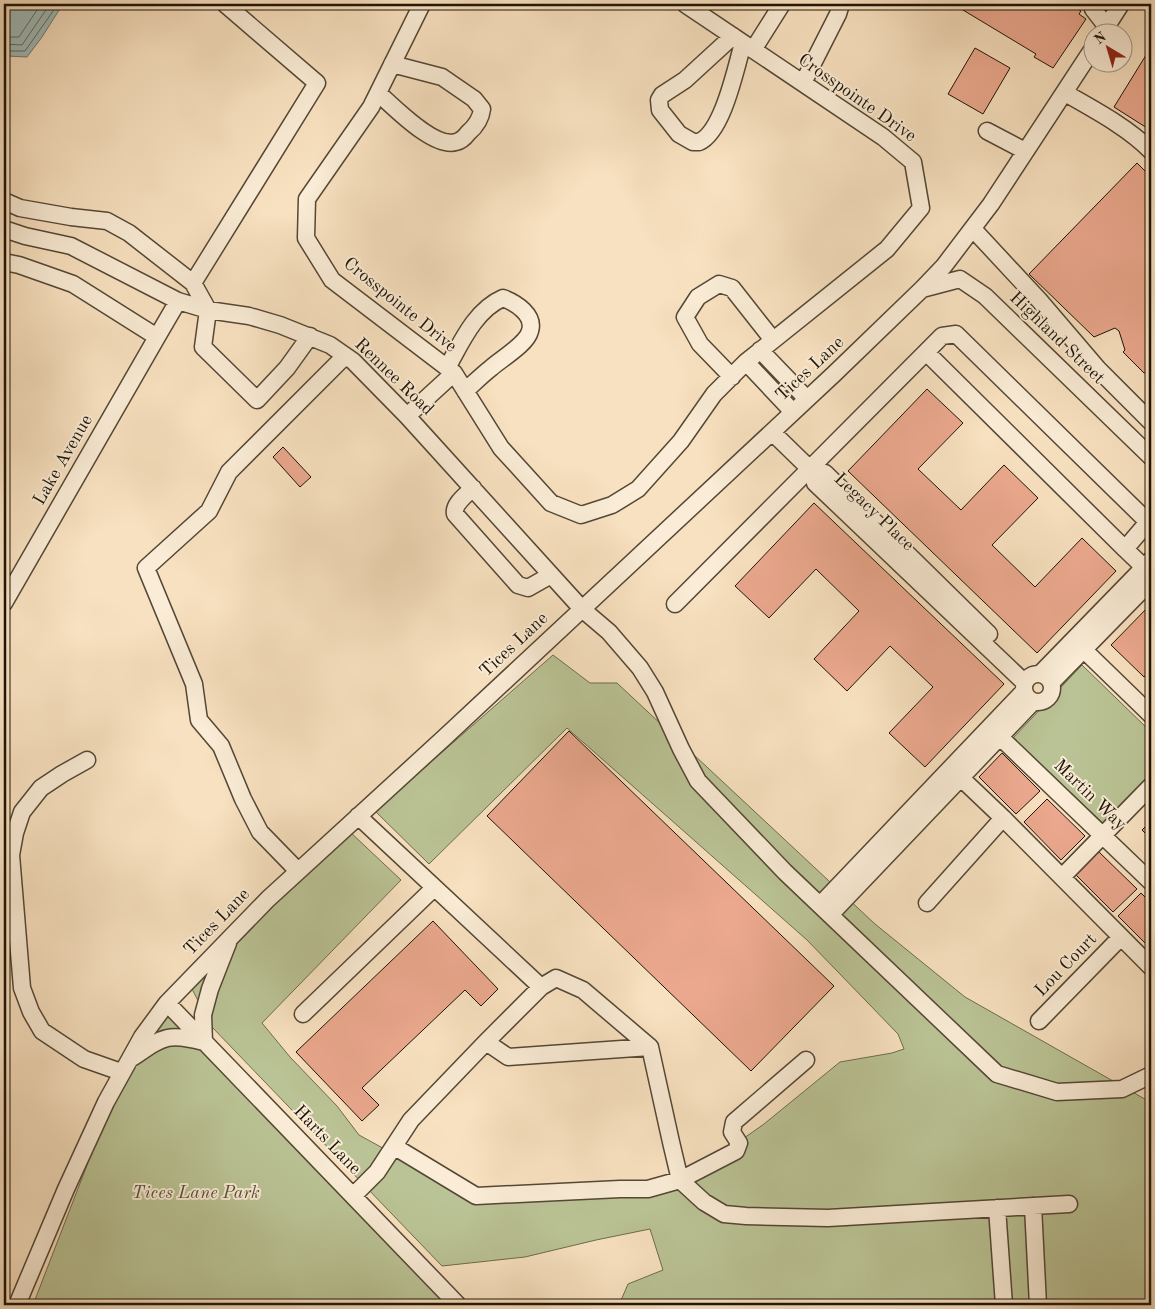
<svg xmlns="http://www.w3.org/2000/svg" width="1155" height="1309" font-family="'Old Standard TT',serif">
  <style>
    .green { fill: #bac395; stroke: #6c6c4e }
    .water { fill: #a0bcbb; stroke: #6c7973 }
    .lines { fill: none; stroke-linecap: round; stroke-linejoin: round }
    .shore { stroke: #5f6861; stroke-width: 1 }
    .building { fill: #eba88e; stroke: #1e1407 }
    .minor-casing { stroke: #544735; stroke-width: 19 }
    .minor { stroke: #faecd6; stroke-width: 16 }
    .labels { text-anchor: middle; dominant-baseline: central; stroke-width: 4; stroke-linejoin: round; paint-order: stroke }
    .street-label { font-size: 18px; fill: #1e1407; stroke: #faecd6 }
    .park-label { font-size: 18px; font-style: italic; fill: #555139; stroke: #faecd6 }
  </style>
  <rect width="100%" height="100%" fill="#f8e1c0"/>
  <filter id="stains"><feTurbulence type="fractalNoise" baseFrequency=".004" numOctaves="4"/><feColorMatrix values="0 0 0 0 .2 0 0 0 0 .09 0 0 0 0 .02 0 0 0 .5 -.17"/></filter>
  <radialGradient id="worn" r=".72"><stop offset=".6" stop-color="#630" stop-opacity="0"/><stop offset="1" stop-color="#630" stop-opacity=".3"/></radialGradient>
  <!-- green -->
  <path class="green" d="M553,655l37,28h27l258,241 90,73 185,105 1,-1v204h-532l9,-21 35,-14 -13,-41 -54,11 -71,17 -83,9 -231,-240 -21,-41 159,-154 52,49 -139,143 28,34 47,49 22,29 122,67 170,-12 76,-40 37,-26 76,-62 52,-9 12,-4 -6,-15 -91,-94 -240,-212 -138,136 -54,-53z
    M1082,665l69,67v45l-46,48 -92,-87z
    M167,1003l291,302h-425l83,-215z"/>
  <!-- water -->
  <path class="water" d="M4,4h59l-21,33 -15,20 -20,-1 -3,-2z"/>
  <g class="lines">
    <!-- shore -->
    <path class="shore" d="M4,37h15l22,-33
      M4,44l18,1 28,-41
      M4,51h21l33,-47"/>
  </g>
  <!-- building -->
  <path class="building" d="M960,4h104l5,2 1,-2 11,7 -2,3 7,5 -33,49 -19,-11 2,-3 -78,-47z
    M1151,47v75l-4,6 -33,-21z
    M975,48l35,20 -27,46 -35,-20z
    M1137,163l14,14v191l-3,4 -4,1 -21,-21 2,-2 -6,-19 -4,-3 -21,9 -65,-63z
    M927,389l36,34 -45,46 43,41 43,-45 34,33 -46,47 43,42 47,-49 34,33 -79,82 -189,-182z
    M283,447l28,30 -11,10 -27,-30z
    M814,503l190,181 -79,83 -36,-34 44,-46 -43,-41 -43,45 -33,-32 45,-48 -43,-42 -47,49 -34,-32z
    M1151,604v65l-7,8 -33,-32z
    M569,731l265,255 -83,85 -264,-255z
    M1002,753l38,38 -24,23 -37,-37z
    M1047,799l38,37 -24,24 -37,-38z
    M1151,821v18l-9,-9z
    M1099,852l38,37 -24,23 -37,-37z
    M1141,893l10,10v46l-33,-33z
    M433,921l65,68 -17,17 -16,-16 -103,98 17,17 -17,16 -66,-69z"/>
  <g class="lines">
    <defs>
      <path id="minor" d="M422,4l-51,103 -64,92 -1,39 26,42 122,93 47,75 50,55 30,12 31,-10 26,-16 43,-48 33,-47 32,-32 141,-113 34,-41 -8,-46 -30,-25 -198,-133
        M1096,4l-3,5 14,18
        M1103,32l18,-28
        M733,36l-48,44 -23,15 -3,5 1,10 19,24 14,8h6c24,-10 37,-75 44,-99
        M753,50l29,-46
        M803,83l35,-69 3,-10
        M378,93c16,14 56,56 78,49 5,-1 9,-5 12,-9 7,-6 13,-15 14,-24l-8,-10 -32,-22 -50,-13
        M1065,93c28,16 64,35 86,58
        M987,131l38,20
        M4,201l16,7 51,9 36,4 22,12 64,50 15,27 -5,37 54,53 30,-32 23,-32
        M4,229l21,7 46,10 107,55 30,9 41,6 31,9 50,20 23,16 54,55 175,193 27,23 31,36 15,24 26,57 17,32 87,91 212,202 60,18 65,-3 29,-14
        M973,229l66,71 59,69 53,53
        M4,262l15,3 54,19 84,53 -153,266
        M193,283l124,-200 -92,-79
        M922,289l38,-10 25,17 166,161
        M157,337l21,-36
        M760,350l47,49
        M926,352l199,197
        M746,362l47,50
        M447,368c14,-25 28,-58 56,-70 13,5 32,17 27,33 -3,13 -29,28 -39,37 -9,7 -17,15 -26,23
        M732,377l-32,-33 -15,-27 13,-20 21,-13 13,4 41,52
        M407,416l47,-43
        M772,432l41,40
        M813,472l2,11 210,200
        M813,472l12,1 164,161
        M473,488c-7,7 -20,16 -18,26l63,71 10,3 23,-13
        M675,604l267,-268 14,-2 192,188 -23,27 26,25
        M1084,650l67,65
        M1024 688a14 14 0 1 1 28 0a14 14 0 1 1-28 0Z
        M1040,674l111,-114
        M1052,682l99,-101
        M1000,737l151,145
        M87,760l-25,14 -21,14 -19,24 -7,21 -4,22 11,133 9,24 11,19 42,28 37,13
        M961,778l42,40 148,149
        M298,871l-38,-39 -17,-33 -22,-53 -22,-26 -5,-36 -48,-116 63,-57 20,-39 116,-116
        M1062,877l89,-91
        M927,903l76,-85
        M820,905l204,-214
        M830,915l203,-213
        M541,987l15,-9 27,12 67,57 21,95 9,38 24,22 20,12 22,2 82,2 241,-14
        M167,1003l291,302
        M303,1014l131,-126
        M1039,1021l82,-84
        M486,1042l22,15 142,-10
        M132,1058c31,-21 35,-26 72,-16l-1,-27 7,-26 18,-46
        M395,1147l81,49 144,-7h28l32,-9 56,-29 3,-8 -7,-11 2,-10 72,-62
        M353,1196l24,-24 34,-52 75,-78 55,-55 -183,-171
        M1033,1206l5,99
        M997,1208l7,97
        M17,1305l49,-116 40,-87 36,-65 25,-34 101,-104 177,-162 389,-363 88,-85 22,-23 47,-62 101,-154"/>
    </defs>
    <!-- minor casing -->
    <use href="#minor" class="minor-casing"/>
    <!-- minor -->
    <use href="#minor" class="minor"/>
  </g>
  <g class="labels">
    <!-- street labels -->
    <g class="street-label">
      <text transform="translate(857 98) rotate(35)">Crosspointe Drive</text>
      <text transform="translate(400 305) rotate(39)">Crosspointe Drive</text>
      <text transform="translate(1057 338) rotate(44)">Highland Street</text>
      <text transform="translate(810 369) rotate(-43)">Tices Lane</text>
      <text transform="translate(394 377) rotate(44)">Rennee Road</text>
      <text transform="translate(63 460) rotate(-60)">Lake Avenue</text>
      <text transform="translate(874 512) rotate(44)">Legacy Place</text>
      <text transform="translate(514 645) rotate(-43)">Tices Lane</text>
      <text transform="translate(1090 795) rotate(44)">Martin Way</text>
      <text transform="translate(217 922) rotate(-46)">Tices Lane</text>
      <text transform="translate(1066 965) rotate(-46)">Lou Court</text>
      <text transform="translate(327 1140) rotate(46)">Harts Lane</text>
    </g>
    <!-- park labels -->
    <g class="park-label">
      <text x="196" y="1193">Tices Lane Park</text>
    </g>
  </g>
  <!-- margin -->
  <rect width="1155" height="1309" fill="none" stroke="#f8e1c0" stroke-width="20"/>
  <rect x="5" y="5" width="1145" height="1299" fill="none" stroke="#1e1407" stroke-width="2.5"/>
  <rect x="10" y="10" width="1135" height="1289" fill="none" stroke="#1e1407"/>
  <!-- north arrow -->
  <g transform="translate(1108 48) rotate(322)"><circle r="24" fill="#faecd6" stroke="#a29683"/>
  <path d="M0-4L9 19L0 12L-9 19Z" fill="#8f2418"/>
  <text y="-8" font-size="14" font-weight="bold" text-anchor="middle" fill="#1e1407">N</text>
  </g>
  <rect width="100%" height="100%" filter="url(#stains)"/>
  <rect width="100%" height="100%" fill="url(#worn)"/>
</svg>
